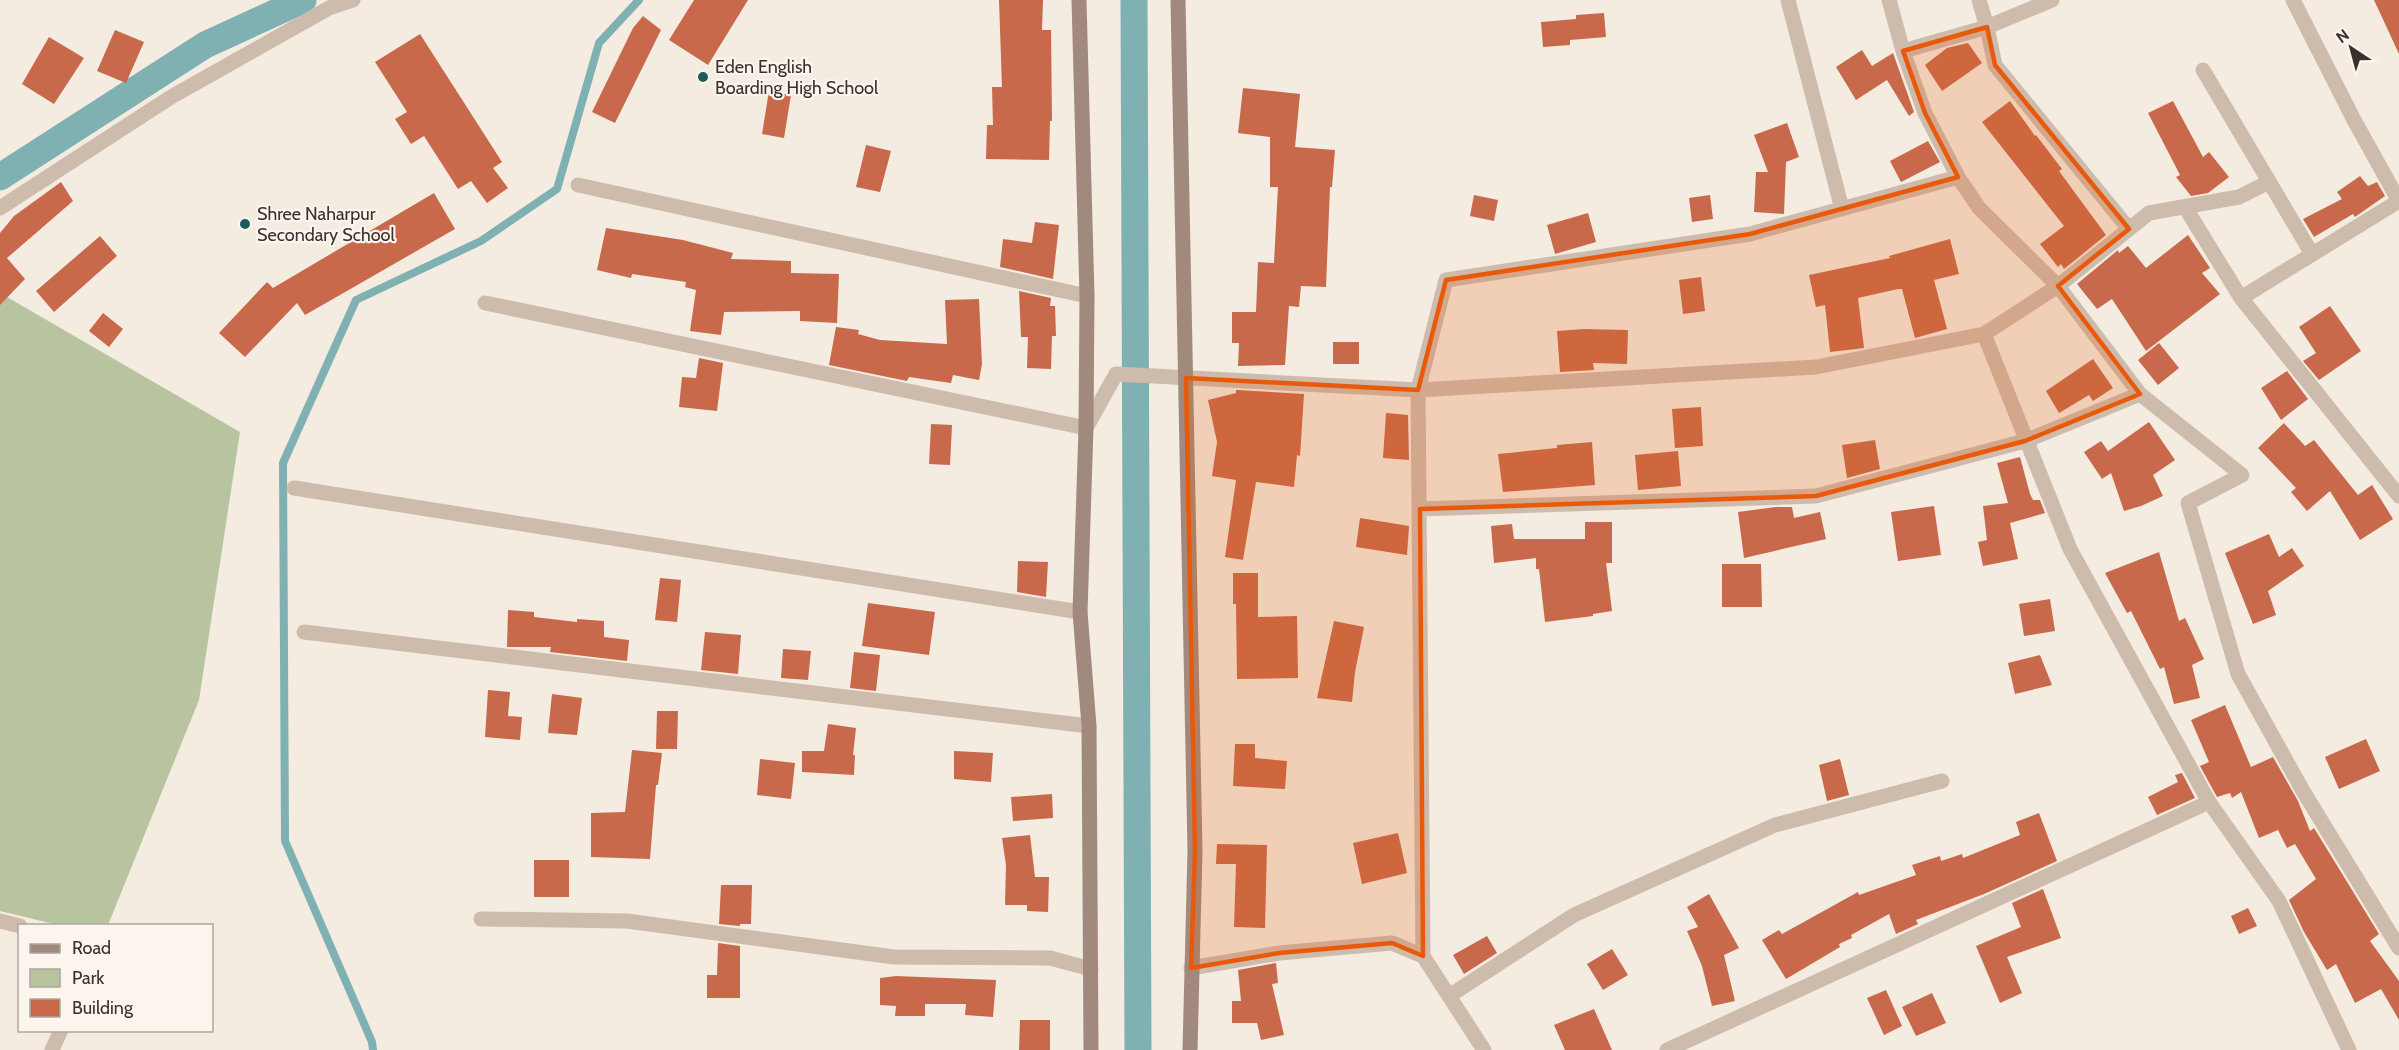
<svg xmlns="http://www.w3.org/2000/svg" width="2399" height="1050" font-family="Cabin,sans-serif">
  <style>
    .green { fill: #b8c4a0 }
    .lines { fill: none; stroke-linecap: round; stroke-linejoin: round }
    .stream { stroke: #7fb0b2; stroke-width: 8 }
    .canal { stroke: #7fb0b2; stroke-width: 27 }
    .building { fill: #c8694b }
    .minor { stroke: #cdbbac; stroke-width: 15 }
    .tertiary { stroke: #cdbbac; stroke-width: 15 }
    .secondary { stroke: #a18a7d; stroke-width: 15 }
    .marked { fill: #e8590c; fill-opacity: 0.2; stroke: #e8590c; stroke-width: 4.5; stroke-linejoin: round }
    .poi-dot { fill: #1f5a5e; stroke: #fbf5ee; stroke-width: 2 }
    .labels { text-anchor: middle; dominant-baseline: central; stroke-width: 4.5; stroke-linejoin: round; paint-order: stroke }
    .poi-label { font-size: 18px; fill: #3b302b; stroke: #fbf5ee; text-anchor: start }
  </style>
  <rect width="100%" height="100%" fill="#f4ebe1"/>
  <!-- green -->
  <path class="green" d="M0,293l240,139 -41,268 -91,225h-50l-58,-14z"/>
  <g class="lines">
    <!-- stream -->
    <path class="stream" d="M373,1050l-1,-8 -87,-201 -2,-378 73,-163 125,-59 76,-52 42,-146 40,-43"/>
    <!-- canal -->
    <path class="canal" d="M1134,0l4,1050
      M0,177l205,-132 98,-45"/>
  </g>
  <!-- building -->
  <path class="building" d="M694,0h54l-40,65 -39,-25z
    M999,0h44l-1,30h9l1,91h-2l-1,39 -63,-1 1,-34h6l-1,-38h10z
    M2374,0h25v54z
    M1604,13l2,24 -36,3v5l-27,2 -2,-25 35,-3v-4z
    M643,16l18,14 -46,93 -23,-11 41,-84z
    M115,30l29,12 -18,41 -29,-12z
    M420,34l82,128 -9,6 15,20 -21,15 -16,-22 -13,8 -34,-53 -13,8 -16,-25 12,-7 -32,-50z
    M49,37l35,21 -30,46 -32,-20z
    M1968,43l14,20 -40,28 -17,-26 22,-17z
    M1862,50l10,16 21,-13 21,59 -5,4 -22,-36 -31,20 -20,-33z
    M1243,88l57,6 -5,53 40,3 -3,37h-2l-4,100 -25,-1 -2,21 -10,-1 -4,59 -47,1 1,-23h-7v-31h24l2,-50 16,1 4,-76h-8v-50l-32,-4z
    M769,91l22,4 -7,43 -22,-4z
    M2010,101l25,35 1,-1 26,34 -3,2 47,64 -42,34 -3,-5 -3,3 -18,-23 24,-18 -82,-104z
    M2173,101l30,56 6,-5 20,25 -21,16 -17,3 -15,-19 4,-2 -32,-62z
    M1787,123l12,34 -13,5 -2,52 -30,-2 2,-40h12l-14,-37z
    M1928,141l12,21 -39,20 -11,-21z
    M866,145l25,6 -11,41 -24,-5z
    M2360,176l8,10 9,-4 8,14 -30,21 -2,-3 -39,23 -11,-18 39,-20 -5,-7z
    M61,182l12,19 -66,57 18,21 -25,26v-72l14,-17z
    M434,193l21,36 -150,86 -8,-12 -52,54 -26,-24 48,-51 6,6z
    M1474,195l24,5 -4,21 -24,-5z
    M1710,195l3,24 -21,3 -3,-24z
    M1588,213l8,29 -41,12 -8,-29z
    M1035,222l24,3 -6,54 -53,-12 3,-28 29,4z
    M606,228l77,12 50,13 -2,6 60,2v12l48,1 -2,49 -37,-2v-10l-76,1 -3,23 -31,-4 6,-41 -11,-3 1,-5 -54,-8 -1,4 -34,-8z
    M2188,235l22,33 -8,5 18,21 -74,57 -34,-52 -15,10 -20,-25 41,-34 1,3 9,-7 18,22z
    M100,236l17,20 -63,56 -18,-21z
    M1950,239l9,35 -25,6 13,49 -32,9 -13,-49h-4l-40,9 6,50 -34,4 -5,-47 -9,2 -7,-32 81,-17 -1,-2z
    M1701,277l4,34 -22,3 -4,-34z
    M1019,291l32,7 -1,8h5l1,30h-4l-1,33 -24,-1 1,-31h-7z
    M979,299l3,65 -3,16 -26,-5 -2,8 -42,-6 -2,4 -78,-16 7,-38 23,3 -1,4 22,6 67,4 -2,-44z
    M2330,306l31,45 -42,29 -16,-19 13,-8 -17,-26z
    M103,313l20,16 -14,18 -20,-16z
    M1584,329l44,1 -1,34 -34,-1 1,7 -34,2 -3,-41z
    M1333,342h26v22h-26z
    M2159,343l20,25 -21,17 -20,-25z
    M699,358l24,5 -6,48 -38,-4 3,-30 14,1z
    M2093,359l20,29 -20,13 -4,-6 -30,18 -13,-22z
    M2287,371l21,28 -27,21 -20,-32z
    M1236,390l68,4 -4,62 -3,-1 -3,32 -38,-5 -13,78 -18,-3 11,-77 -24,-4 5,-34 -9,-42 28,-7z
    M1701,407l2,39 -28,2 -3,-39z
    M1386,413l22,2 1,45 -26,-2z
    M2149,422l26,38 -22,15 10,21 -22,10 -17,5 -13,-38 -9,6 -18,-27 17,-11 7,10z
    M2284,423l21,23 9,-6 44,55 14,-10 21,34 -33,21 -30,-49 -23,20 -16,-19 5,-4 -38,-40z
    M931,424l21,1 -2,40 -21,-1z
    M1875,440l5,29 -33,9 -5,-33z
    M1592,442l3,43 -92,7 -5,-38 59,-6v-3z
    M1678,451l3,35 -43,4 -3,-35z
    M2020,457l10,37 3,6h7l5,13 -35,10 8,36 -35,7 -5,-24 9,-2 -4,-34 25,-3 -11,-40z
    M1934,506l7,49 -43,6 -7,-49z
    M1776,507h16l2,11 26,-6 6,27 -82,19 -6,-46z
    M1360,518l49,8 -2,29 -51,-8z
    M1585,522h27v41h-6l6,48 -19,3v2l-48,6 -6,-53h-3v-11l-42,5 -3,-37 21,-2 2,15h71z
    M2269,534l10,23 13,-9 12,18 -36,25 8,24 -23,9 -28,-71z
    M2159,552l20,69 6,-3 19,41 -12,6 8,33 -26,6 -10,-37 -4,2 -29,-58 -4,2 -22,-40z
    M1018,561l30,1 -2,35 -29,-5z
    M1722,564h39l1,43h-40z
    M1233,573h25v44l39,-1 1,62 -61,1 -1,-75h-3z
    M660,578l21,2 -4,42 -22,-2z
    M2050,599l5,32 -31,5 -5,-32z
    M868,603l67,9 -6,43 -67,-9z
    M508,610l26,2v5l43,5v-3l27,2v16l25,3 -2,21 -77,-9 1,-5h-44z
    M1334,621l30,6 -9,45 -3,30 -35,-4z
    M705,632l36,3 -3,39 -37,-4z
    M783,649l28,2 -3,29 -27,-2z
    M854,652l26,3 -4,36 -26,-3z
    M2040,655l12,30 -37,9 -7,-31z
    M488,690l22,2 -2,24 14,1 -2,23 -35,-3z
    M552,694l30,4 -5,37 -29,-2z
    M2225,705l26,62 22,-10 25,44 12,30 4,-3 65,106 -9,7 29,40v39l-18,-31 -26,14 -19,-39 -9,6 -23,-38 -15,-32 27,-21 -21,-35 -8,4 -9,-18 -19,8 -18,-46 -9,6 -2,-5 -13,4 -17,-31 9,-4 -18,-42z
    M657,711h21l-1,38h-21z
    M828,724l28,4 -3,27h2l-1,20 -52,-3v-21h22z
    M2366,739l14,32 -41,18 -14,-32z
    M1235,744h20v14l32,3 -2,28 -52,-3z
    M632,750l30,3 -4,32h-2l-6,74 -59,-2v-44l34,-1z
    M954,751l39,2 -2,29 -37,-3z
    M760,759l35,4 -4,36 -34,-4z
    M1840,759l9,36 -22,6 -8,-36z
    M2182,773l13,25 -38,17 -9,-18 30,-15 -3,-7z
    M1052,794l1,24 -40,3 -2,-24z
    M2039,813l18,48 -73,33 -68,26 2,4 -22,10 -7,-20 -38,21 1,3 -13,6 1,3 -54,32 -24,-39 17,-10 3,4 76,-42 1,3 57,-20 -4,-10 28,-9 1,5 21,-7 1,4 57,-23 -4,-13z
    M1398,833l9,40 -45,11 -9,-41z
    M1030,835l5,42h14l-1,35 -21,-1v-6h-22l1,-40 -4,-27z
    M1217,844l50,1 -2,83 -31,-1 2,-63h-20z
    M534,860h35v37h-35z
    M721,885h31l-1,39h-11v2l-21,-2z
    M2043,889l18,49 -54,19 15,36 -22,10 -24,-57 45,-19 -9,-24z
    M1709,894l30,54 -15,7 11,46 -23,5 -10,-40 -15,-35 11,-4 -11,-20z
    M2248,908l9,18 -18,8 -8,-18z
    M1487,936l10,17 -33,21 -11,-19z
    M718,943l22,3v52h-33v-23h10z
    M1612,949l16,26 -25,15 -16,-26z
    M1276,963l2,20 -6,1 12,51 -23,5 -4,-17h-25v-22h9l-3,-31z
    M896,976l100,4 -3,37 -28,-2 1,-11h-41v12h-30l1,-10 -16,-1v-27z
    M1886,990l16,36 -18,9 -17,-37z
    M1932,993l14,30 -30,13 -14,-29z
    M1594,1009l18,41h-47l-11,-25z
    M1020,1020h30v30h-31z"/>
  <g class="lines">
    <!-- minor -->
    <path class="minor" d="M1788,0l54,209
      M1889,0l14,51 22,62 33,64 21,31 79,78 82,108 102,81 -54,28 50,171 65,117 96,157
      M1979,0l8,27 65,-27
      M2293,0l61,120 45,81
      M1903,51l84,-24 8,38 134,164
      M2203,70l109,184
      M578,185l509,111
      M2185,207l56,91 158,-97
      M2241,298l158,198
      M485,303l601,125 30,-54 302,16 398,-23 168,-33 74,-48 91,-73 90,-16 30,-15
      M1984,334l86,215 139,253 70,99 70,149
      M294,488l786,124
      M1420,509l396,-13 209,-55 115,-47
      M304,632l785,94
      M481,919l146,2 267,36 156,1 41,11
      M0,921l20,5
      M1423,956l-5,-566 28,-110 304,-46 208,-57
      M1191,968l88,-15 113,-10 31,13 61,94
      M1449,996l125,-81 201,-90 167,-44
      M52,1050l9,-20
      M1667,1050l542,-248"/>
    <!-- tertiary -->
    <path class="tertiary" d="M0,208l171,-111 158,-89 24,-8"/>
    <!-- secondary -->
    <path class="secondary" d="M1079,0l8,296 -1,132 -6,184 9,114 2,324
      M1178,0l17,851 -5,199"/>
  </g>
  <!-- marked area -->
  <path class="marked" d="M1987,27l8,38 134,164 -71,57 82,108 -115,47 -209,55 -396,13 3,447 -31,-13 -113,10 -88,15 4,-117 -9,-473 232,12 28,-110 304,-46 208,-57 -33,-64 -22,-62z"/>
  <!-- markers -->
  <g class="poi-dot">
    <circle cx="703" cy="77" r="6"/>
    <circle cx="245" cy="224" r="6"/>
  </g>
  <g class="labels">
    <!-- poi labels -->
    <g class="poi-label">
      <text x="715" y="67">Eden English<tspan x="715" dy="21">Boarding High School</tspan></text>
      <text x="257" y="214">Shree Naharpur<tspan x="257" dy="21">Secondary School</tspan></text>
    </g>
  </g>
  <!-- legend -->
  <rect x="18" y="924" width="195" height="108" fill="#fbf5ee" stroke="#aea6a0" stroke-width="1.5"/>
  <rect x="30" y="944" width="30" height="9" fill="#a18a7d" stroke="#aea6a0" stroke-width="1.5"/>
  <text x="72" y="954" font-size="18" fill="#3b302b">Road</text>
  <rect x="30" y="969" width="30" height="18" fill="#b8c4a0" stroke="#aea6a0" stroke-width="1.5"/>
  <text x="72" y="984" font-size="18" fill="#3b302b">Park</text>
  <rect x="30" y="999" width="30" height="18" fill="#c8694b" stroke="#aea6a0" stroke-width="1.5"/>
  <text x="72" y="1014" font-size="18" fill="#3b302b">Building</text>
  <!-- north arrow -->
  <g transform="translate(2351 48) rotate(324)" stroke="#fbf5ee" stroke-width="4.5" paint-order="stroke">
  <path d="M0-4.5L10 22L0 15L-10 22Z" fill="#3b302b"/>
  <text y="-9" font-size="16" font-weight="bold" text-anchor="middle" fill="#3b302b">N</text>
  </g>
</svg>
